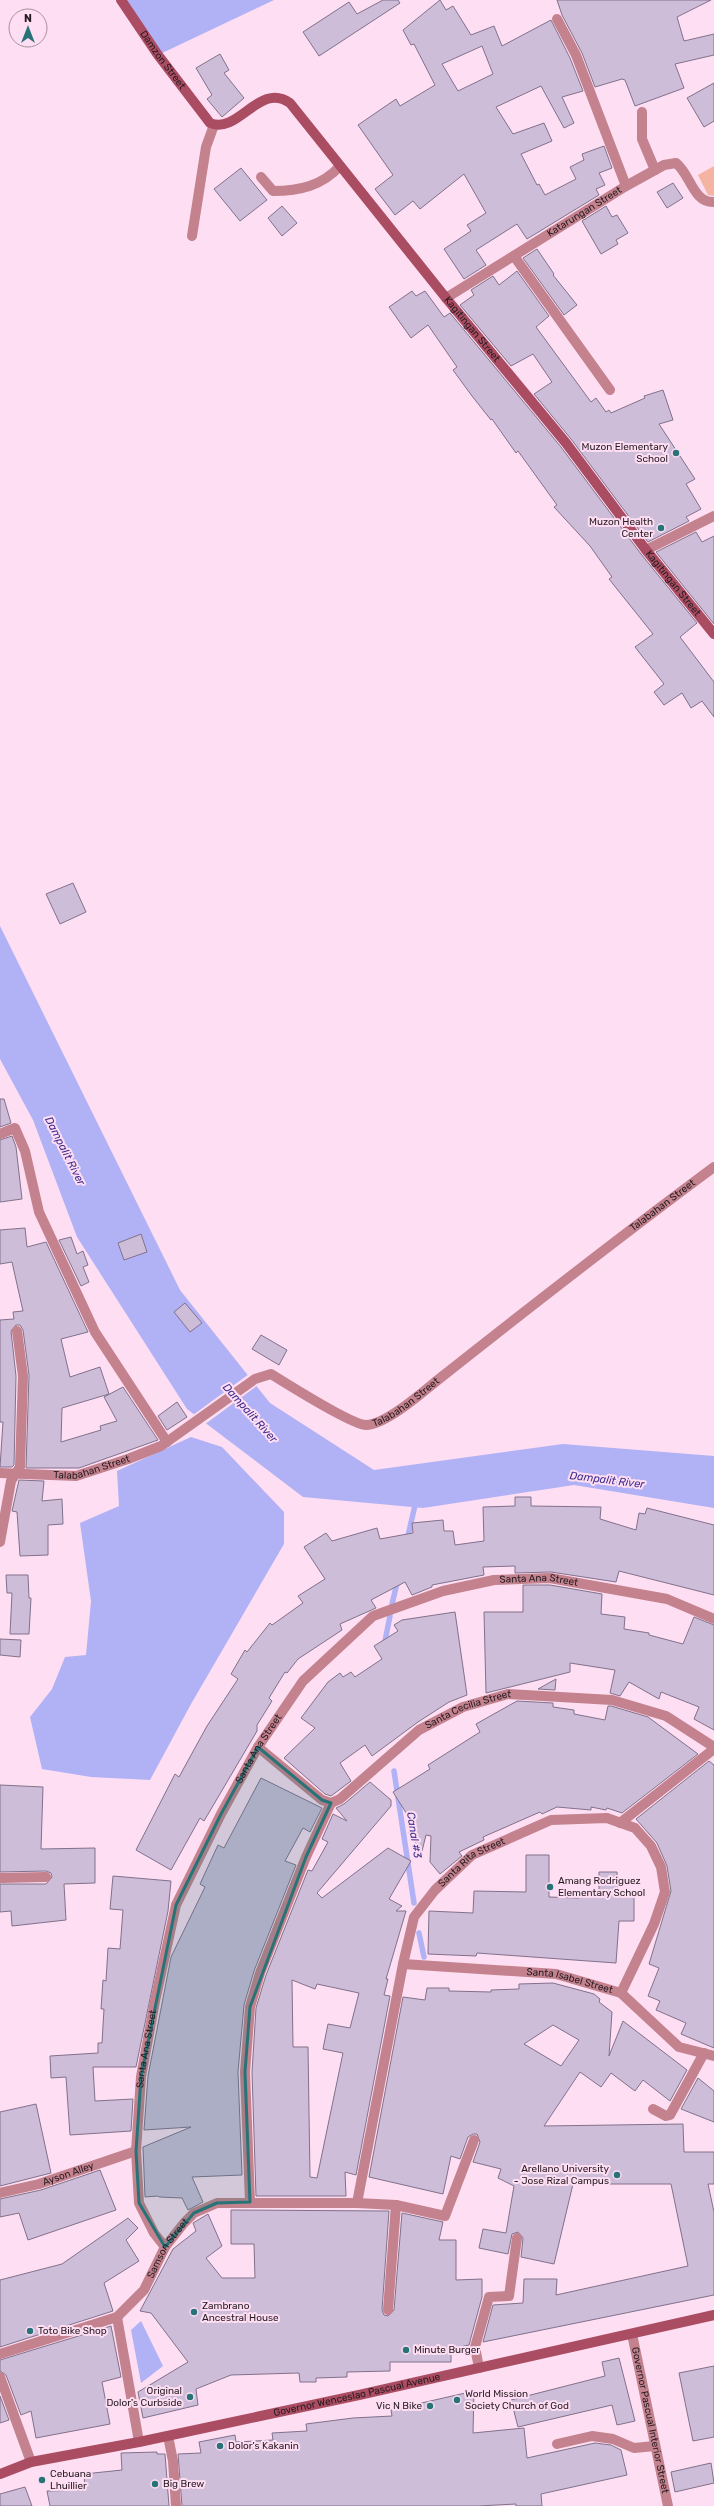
<svg xmlns="http://www.w3.org/2000/svg" width="714" height="2506" font-family="Rubik,sans-serif">
  <style>
    .green { fill: #f5b4a2 }
    .water { fill: #b1b1f6 }
    .pier { fill: #fedef2 }
    .lines { fill: none; stroke-linecap: round; stroke-linejoin: round }
    .stream { stroke: #b1b1f6; stroke-width: 5.5 }
    .building { fill: #cebdd9; stroke: #81718b; fill-rule: evenodd }
    .lane { stroke: #c3828d; stroke-width: 10 }
    .street { stroke: #c3828d; stroke-width: 10 }
    .secondary { stroke: #ab4d62; stroke-width: 10 }
    .marked { fill: #287377; fill-opacity: 0.2; stroke: #287377; stroke-width: 3; stroke-linejoin: round }
    .poi-dot { fill: #287377; stroke: #fedef2; stroke-width: 1.5 }
    .labels { text-anchor: middle; dominant-baseline: central; stroke-width: 4; stroke-linejoin: round; paint-order: stroke }
    .street-label { font-size: 10px; fill: #261b22; stroke: #fedef2 }
    .poi-label { font-size: 10px; fill: #261b22; stroke: #fedef2; text-anchor: start }
    .water-label { font-size: 11px; font-style: italic; fill: #3d2d8e; stroke: #fedef2 }
  </style>
  <rect width="100%" height="100%" fill="#fedef2"/>
  <!-- green -->
  <path class="green" d="M714,166v30l-6,-1 -10,-20z"/>
  <!-- water -->
  <path class="water" d="M121,0h153l-116,55z
    M0,926l180,364 90,113 104,67 189,-26 151,12v52l-140,-23 -151,23 -120,-11 -116,-88 -110,-172 -44,-117 -33,-61z
    M191,1437l31,10 62,65v32l-93,160 -41,76 -59,-3 -49,-8 -12,-52 22,-28 13,-32 21,-2 5,-54 -11,-78 39,-17 -2,-35z
    M141,2321l22,45 -22,17 -10,-53z"/>
  <!-- pier -->
  <path class="pier" d="M249,1374l9,11 -54,40 -11,-10z"/>
  <g class="lines">
    <!-- stream -->
    <path class="stream" d="M407,1540l9,-39
      M392,1604l6,-25
      M384,1646l6,-30
      M394,1771l20,132
      M419,1933l5,24"/>
  </g>
  <!-- building -->
  <path class="building" d="M383,0h15l2,3 -81,53 -16,-24 46,-30 8,12z
    M440,0l6,10 7,-4 18,29 23,-9 8,20 49,-26 19,38 13,33 -21,6 12,26 -10,5 -23,-42 -45,21 17,27 31,-11 8,18 -31,13 16,31 2,-1 6,11 31,-16 -6,-12 14,-7 -2,-6 22,-8 8,22 -13,5 6,12 -9,4 3,6 -72,44 -10,-15 -41,26 10,15 -22,14 -20,-30 27,-18 -4,-6 19,-12 -22,-39 -44,35 -7,-8 -18,14 -20,-26 18,-14 -35,-50 38,-26 4,7 35,-21 -21,-41 -3,1 -8,-15zM482,46l11,28 -35,17 -16,-27z
    M557,0h154l-34,17 7,24 30,-7v21l-39,9 9,24 -49,18 -10,-26 -3,-1 -27,8 -13,-34 -20,-38z
    M220,54l9,16 -5,3 20,25 -22,19 -15,-18 5,-4 -16,-27z
    M714,83v38l-10,6 -17,-29z
    M241,168l26,32 -27,21 -26,-32z
    M673,183l10,15 -16,10 -10,-16z
    M282,206l15,17 -15,13 -14,-18z
    M606,206l6,11 5,-2 11,18 -12,7 2,4 -17,10 -19,-33z
    M537,249l17,25 -1,1 24,30 -13,10 -41,-57z
    M517,271l32,45 -13,11 55,75 5,-4 10,14 3,-2 2,3 34,-15 -1,-2 19,-6 10,30 -14,4 36,55 -9,5 15,25 -15,8 3,4 -41,21 -77,-103 -37,-45 18,-12 -19,-28 -22,12 -51,-61 14,-10 -3,-5 22,-14 6,9z
    M412,291l4,5 9,-5 19,26 6,-4 111,134 80,107 56,69 -17,14 34,45v35l-12,-16 -11,7 -9,-15 -18,12 -10,-13 10,-8 -29,-37 18,-13 -44,-55 3,-2 -22,-31 -36,-39 3,-2 -39,-54 -2,2 -24,-34 -1,1 -19,-24 -19,-26 4,-3 -29,-42 -17,13 -22,-31z
    M696,532l6,10 12,-6v88l-58,-72z
    M73,883l13,29 -26,12 -14,-30z
    M0,1099h4l7,24 -11,4z
    M12,1136l4,11 6,52 -22,3v-62z
    M25,1228l2,19 19,-5 42,90 -27,7 9,38 30,-10 9,27 -47,14 -1,34 40,-12 -1,-4 17,-5 -13,-24 19,-10 35,53 -79,28h-53l3,-93 -6,-45 -3,-5h-4l-5,6 5,45 -2,89 -2,2h-12l3,-45h-3v-102l14,-1 -1,-7 10,-1 -11,-49 -12,2v-34z
    M141,1234l6,18 -23,8 -6,-17z
    M71,1237l6,17 6,-3 5,14 -5,2 6,15 -8,4 -22,-46z
    M185,1303l17,20 -12,9 -16,-20z
    M261,1335l26,15 -8,15 -27,-16z
    M177,1402l10,15 -20,13 -9,-14z
    M19,1480l25,1 -2,20 20,-2 1,25 -15,1v30l-28,1 -3,-44 -5,-1z
    M515,1497h16v9l70,1 -1,12 36,11 3,-17 6,1 2,-6 67,17v70l-95,-24 -3,11 -65,-10 -36,1v-7l-32,1 1,8 -52,10v2l-20,8 -7,-13 -34,18 5,8 -36,16 2,6 -44,29 -11,14 -2,-1 -16,26 3,3 -15,24v6l-53,90 -4,-3 -29,52 -35,-20 39,-76 4,3 28,-51 31,-47 -7,-5 14,-24 2,2 23,-29 2,2 31,-22 -5,-7 27,-17 -21,-32 22,-14 6,8 45,-13 3,11 33,-6 -1,-10 31,-3 1,11h9l2,14 29,-4 -1,-34 32,-1z
    M6,1575h22l1,23h2l-2,36h-19l2,-41h-5z
    M523,1585h27l52,9 -1,20 24,3 -1,12 25,4v2l34,9 11,-27 20,8v105l-20,-11 5,-12 -38,-15 -2,7 -30,-17 -9,14 -10,-3 5,-23 -45,-7v9l-84,21 -2,-81h39z
    M455,1612l12,83 -18,7 -31,20 -46,34 -7,-11 -25,18 11,18 -20,15 -6,-2 -41,-36 31,-30 -14,-10 27,-36 12,-9 3,4 8,-5 4,5 27,-18 -8,-13 24,-15 -4,-6 8,-5z
    M0,1639l21,1 -1,17 -20,-2z
    M556,1679l-1,11 -17,-1z
    M517,1701l36,2v4l21,3v4l31,6 3,-14h3l37,11 50,37 -76,59 -15,-5 -1,2 -15,-3v3l-34,-3 -15,7 -2,-2 -57,25 1,3 -25,12 3,4 -22,18 -10,-12 1,-26 -5,-1 -4,16 -14,-19 7,-5 -22,-35 37,-23 -2,-4 52,-33 -4,-8z
    M709,1761l5,4v283l-33,-14 5,-11 -30,-13 4,-9 -12,-5 11,-28 -10,-4 22,-73 -4,-25 -10,-23 -21,-24z
    M261,1778l61,30 -12,24 -7,-4 -18,33 11,4 -42,106 -10,34 -6,67 4,103 -50,2 11,25 -15,8 -6,-12 -23,-1 -1,-1 -13,1 -2,-50 48,-20 -47,3 4,-54 23,-119 34,-70 -5,-3 18,-39 6,3z
    M370,1782l21,18v6l-74,87 5,5 66,-50 23,13 -22,38 13,7 -6,5h10l-20,68h2l-4,16 6,1 -34,179 -11,-3 1,24h-90l-4,-124 4,-64 10,-33 42,-105 4,1 16,-29 -6,-3 11,-25 14,7 -11,-13 8,-4zM292,1980l23,9 2,-5 42,9 -9,35 -22,-4 -5,25 20,4 -26,125 -7,-1 -2,-130h-15z
    M0,1785l43,2 -2,62 54,-1v35l-31,1 2,36 -54,6 -1,-15 -11,1v-28h46l6,-7 -1,-4 -5,-2 -46,1z
    M526,1855h23v42l30,1v-3l20,1v-24h18l1,22h16v27h-15l-3,42 -139,-10 -1,3 -48,-2 1,-43 44,2 1,-22 52,1z
    M113,1876l58,5 -3,30 -32,156h-43l2,34 38,-2 -2,32 -61,4 -4,-58 -15,1 -1,-22 48,-3v-10h4l2,-34h-3l2,-29 3,1 2,-33 12,1 3,-39 -13,-1z
    M553,1983l41,11 6,5 -1,3 13,10 -3,44 14,-35 64,49 -17,31 -27,-21 -8,11 -24,-18 -10,14 -21,-15 -36,54 139,-2 1,28h30v32h-6l6,28v83l-231,47 10,-37 30,-2 1,-24h33l-1,16 132,-29 -17,-82h-98l-19,80 -33,-7 2,-19 -5,-6 -6,2 -4,20 -29,-6 4,-19 23,4 8,-47 -16,-8 3,-9 -28,-7 7,-20 -3,-8h-4l-5,3 -8,22 -9,-3 -8,38 -74,-17 34,-180 22,3 2,-12h22v3l42,1v-2l28,-1v-5zM553,2025l26,15 -18,26 -37,-22z
    M698,2078l16,13v31l-33,-13z
    M36,2104l15,69 -51,13v-74z
    M100,2170l16,40 -88,30 -9,-27 -19,4v-18l41,-9z
    M231,2210l158,1 -7,99 2,5 4,1 6,-6 8,-97 41,9 -4,18h17v40l26,-1v18l-13,48 -18,4v13h-61v9l-43,1v5l-31,1v4h-16l-1,-9 -68,2 -35,14 2,16 -55,13 -5,-26 50,-30 -37,-49 -11,-2 33,-62 23,-18 -3,-8 15,-9 14,32 -16,12 16,20h33l-1,-34h-23z
    M128,2218l10,10 -12,12 13,21 -35,22 9,28 -113,36v-67l62,-16z
    M111,2326l10,51 -19,5 8,42 -74,14 -5,-27 -10,4 -15,-40 -6,-4v-11z
    M619,2358l16,63 -18,4 -5,-20 -94,22 -7,-27 94,-24 -3,-14z
    M714,2366v71l-21,4 -14,-68z
    M474,2391l-1,42 51,-5 3,30 68,-15 16,2 10,5 6,25 -86,19 1,12h-26v-2l-38,2h-296l-4,-52 23,-1 -2,-11 36,-7 1,7 37,-2 -1,-7 35,-2 -1,-7 47,-6 39,-2 -1,-6z
    M0,2396l9,24 -9,3z
    M157,2452v2h8l4,52h-119l-3,-15 38,-1 -1,-16 38,-4 -1,-17z
    M711,2463l3,20 -39,9 -4,-20z
    M25,2487l7,19h-32v-12z"/>
  <g class="lines">
    <!-- lane -->
    <g class="lane">
      <path d="M642,112v27l13,31"/>
      <path d="M261,177l12,14c26,0 49,-5 67,-25"/>
      <path d="M192,236l14,-89 8,-22"/>
      <path id="s1" d="M0,2193l39,-9 97,-33"/>
      <path d="M168,2436l5,25 3,45"/>
      <path d="M557,2444l35,-8 21,3 21,9 21,-2"/>
    </g>
    <!-- street -->
    <g class="street">
      <path d="M557,19l19,36 50,131"/>
      <path d="M514,256l96,134"/>
      <path id="s2" d="M446,298l180,-112 38,-21 12,-2c15,12 17,40 38,39"/>
      <path d="M646,550l68,-34"/>
      <path d="M0,1134l15,-6 10,23 14,61 56,120 72,110"/>
      <path id="s3" d="M0,1473l76,3 52,-17 33,-13 94,-67 16,-5c16,10 82,51 95,51 20,0 58,-34 73,-46 91,-72 182,-143 275,-212"/>
      <path d="M0,1542l11,-61 9,-14 3,-91 -6,-45"/>
      <path id="s4" d="M258,1747l64,53 9,3 9,-4 79,-69 44,-23 45,-13 104,6 54,16 48,31"/>
      <path d="M620,1823l94,-74"/>
      <path d="M0,1878l46,-1"/>
      <path id="s5" d="M403,1964l153,10 65,19 58,54 35,9"/>
      <path d="M653,2109l13,7 4,-1 34,-62"/>
      <path d="M250,2202l-5,-130 5,-65 10,-34 46,-116 25,-54"/>
      <path d="M357,2203l39,2 49,11 29,-76"/>
      <path id="s6" d="M165,2247l-11,-14 -15,-30 -3,-52 5,-74 14,-76 21,-96 45,-91 37,-67 45,-66 70,-65 70,-25 51,-11 56,-2 117,21 47,20"/>
      <path d="M388,2310l8,-105"/>
      <path d="M117,2317l22,125"/>
      <path id="s7" d="M632,2334l36,172"/>
      <path id="s8" d="M0,2354l117,-37 27,-27 21,-43 19,-24 10,-10 23,-10h140l46,-239 11,-47 21,-27 37,-35 79,-35 56,-2 28,10 16,18 10,21 4,25 -11,32 -33,69"/>
      <path d="M479,2368l-4,-21 14,-50 20,-1 8,-58"/>
      <path d="M0,2377l31,85"/>
    </g>
    <!-- secondary -->
    <g class="secondary">
      <path id="s9" d="M121,0l37,55 52,68c29,12 49,-42 80,-20l156,195 120,145 80,107 68,84"/>
      <path id="s10" d="M0,2474l31,-12 108,-20 220,-47 355,-80"/>
    </g>
  </g>
  <!-- marked area -->
  <path class="marked" d="M258,1747l64,53 9,3 -25,54 -56,150 -5,65 5,130 -33,1 -23,10 -29,34 -26,-44 -3,-52 5,-74 35,-172 45,-91z"/>
  <!-- markers -->
  <g class="poi-dot">
    <circle cx="676" cy="453" r="4"/>
    <circle cx="661" cy="528" r="4"/>
    <circle cx="550" cy="1887" r="4"/>
    <circle cx="617" cy="2175" r="4"/>
    <circle cx="194" cy="2312" r="4"/>
    <circle cx="30" cy="2331" r="4"/>
    <circle cx="406" cy="2350" r="4"/>
    <circle cx="190" cy="2397" r="4"/>
    <circle cx="457" cy="2400" r="4"/>
    <circle cx="430" cy="2406" r="4"/>
    <circle cx="220" cy="2446" r="4"/>
    <circle cx="42" cy="2480" r="4"/>
    <circle cx="155" cy="2484" r="4"/>
  </g>
  <g class="labels">
    <!-- street labels -->
    <g class="street-label">
      <text stroke="none"><textPath href="#s9" startOffset="73">Damzon Street</textPath></text>
      <text stroke="none"><textPath href="#s2" startOffset="163">Katarungan Street</textPath></text>
      <text stroke="none"><textPath href="#s9" startOffset="531">Kagitingan Street</textPath></text>
      <text stroke="none"><textPath href="#s9" startOffset="855">Kagitingan Street</textPath></text>
      <text stroke="none"><textPath href="#s3" startOffset="777">Talabahan Street</textPath></text>
      <text stroke="none"><textPath href="#s3" startOffset="453">Talabahan Street</textPath></text>
      <text stroke="none"><textPath href="#s3" startOffset="93">Talabahan Street</textPath></text>
      <text stroke="none"><textPath href="#s6" startOffset="878">Santa Ana Street</textPath></text>
      <text stroke="none"><textPath href="#s4" startOffset="261">Santa Cecilia Street</textPath></text>
      <text stroke="none"><textPath href="#s6" startOffset="530">Santa Ana Street</textPath></text>
      <text stroke="none"><textPath href="#s8" startOffset="791">Santa Rita Street</textPath></text>
      <text stroke="none"><textPath href="#s5" startOffset="168">Santa Isabel Street</textPath></text>
      <text stroke="none"><textPath href="#s6" startOffset="206">Santa Ana Street</textPath></text>
      <text stroke="none"><textPath href="#s1" startOffset="71">Ayson Alley</textPath></text>
      <text stroke="none"><textPath href="#s8" startOffset="209">Samson Street</textPath></text>
      <text stroke="none"><textPath href="#s10" startOffset="366">Governor Wenceslao Pascual Avenue</textPath></text>
      <text stroke="none"><textPath href="#s7" startOffset="88">Governor Pascual Interior Street</textPath></text>
    </g>
    <!-- poi labels -->
    <g class="poi-label">
      <text x="668" y="447" text-anchor="end">Muzon Elementary<tspan x="668" dy="12">School</tspan></text>
      <text x="653" y="522" text-anchor="end">Muzon Health<tspan x="653" dy="12">Center</tspan></text>
      <text x="558" y="1881">Amang Rodriguez<tspan x="558" dy="12">Elementary School</tspan></text>
      <text x="609" y="2169" text-anchor="end">Arellano University<tspan x="609" dy="12">- Jose Rizal Campus</tspan></text>
      <text x="202" y="2306">Zambrano<tspan x="202" dy="12">Ancestral House</tspan></text>
      <text x="38" y="2331">Toto Bike Shop</text>
      <text x="414" y="2350">Minute Burger</text>
      <text x="182" y="2391" text-anchor="end">Original<tspan x="182" dy="12">Dolor's Curbside</tspan></text>
      <text x="465" y="2394">World Mission<tspan x="465" dy="12">Society Church of God</tspan></text>
      <text x="422" y="2406" text-anchor="end">Vic N Bike</text>
      <text x="228" y="2446">Dolor's Kakanin</text>
      <text x="50" y="2474">Cebuana<tspan x="50" dy="12">Lhuillier</tspan></text>
      <text x="163" y="2484">Big Brew</text>
    </g>
    <!-- water labels -->
    <g class="water-label">
      <text transform="translate(65 1151) rotate(63)">Dampalit River</text>
      <text transform="translate(250 1413) rotate(48)">Dampalit River</text>
      <text transform="translate(607 1480) rotate(7)">Dampalit River</text>
      <text transform="translate(414 1835) rotate(81)">Canal #3</text>
    </g>
  </g>
  <!-- north arrow -->
  <g transform="translate(28 28)"><circle r="19" fill="#fedef2" stroke="#a8909f"/>
  <path d="M0-3L7 15L0 10L-7 15Z" fill="#287377"/>
  <text y="-6" font-size="11" font-weight="bold" text-anchor="middle" fill="#261b22">N</text>
  </g>
</svg>
